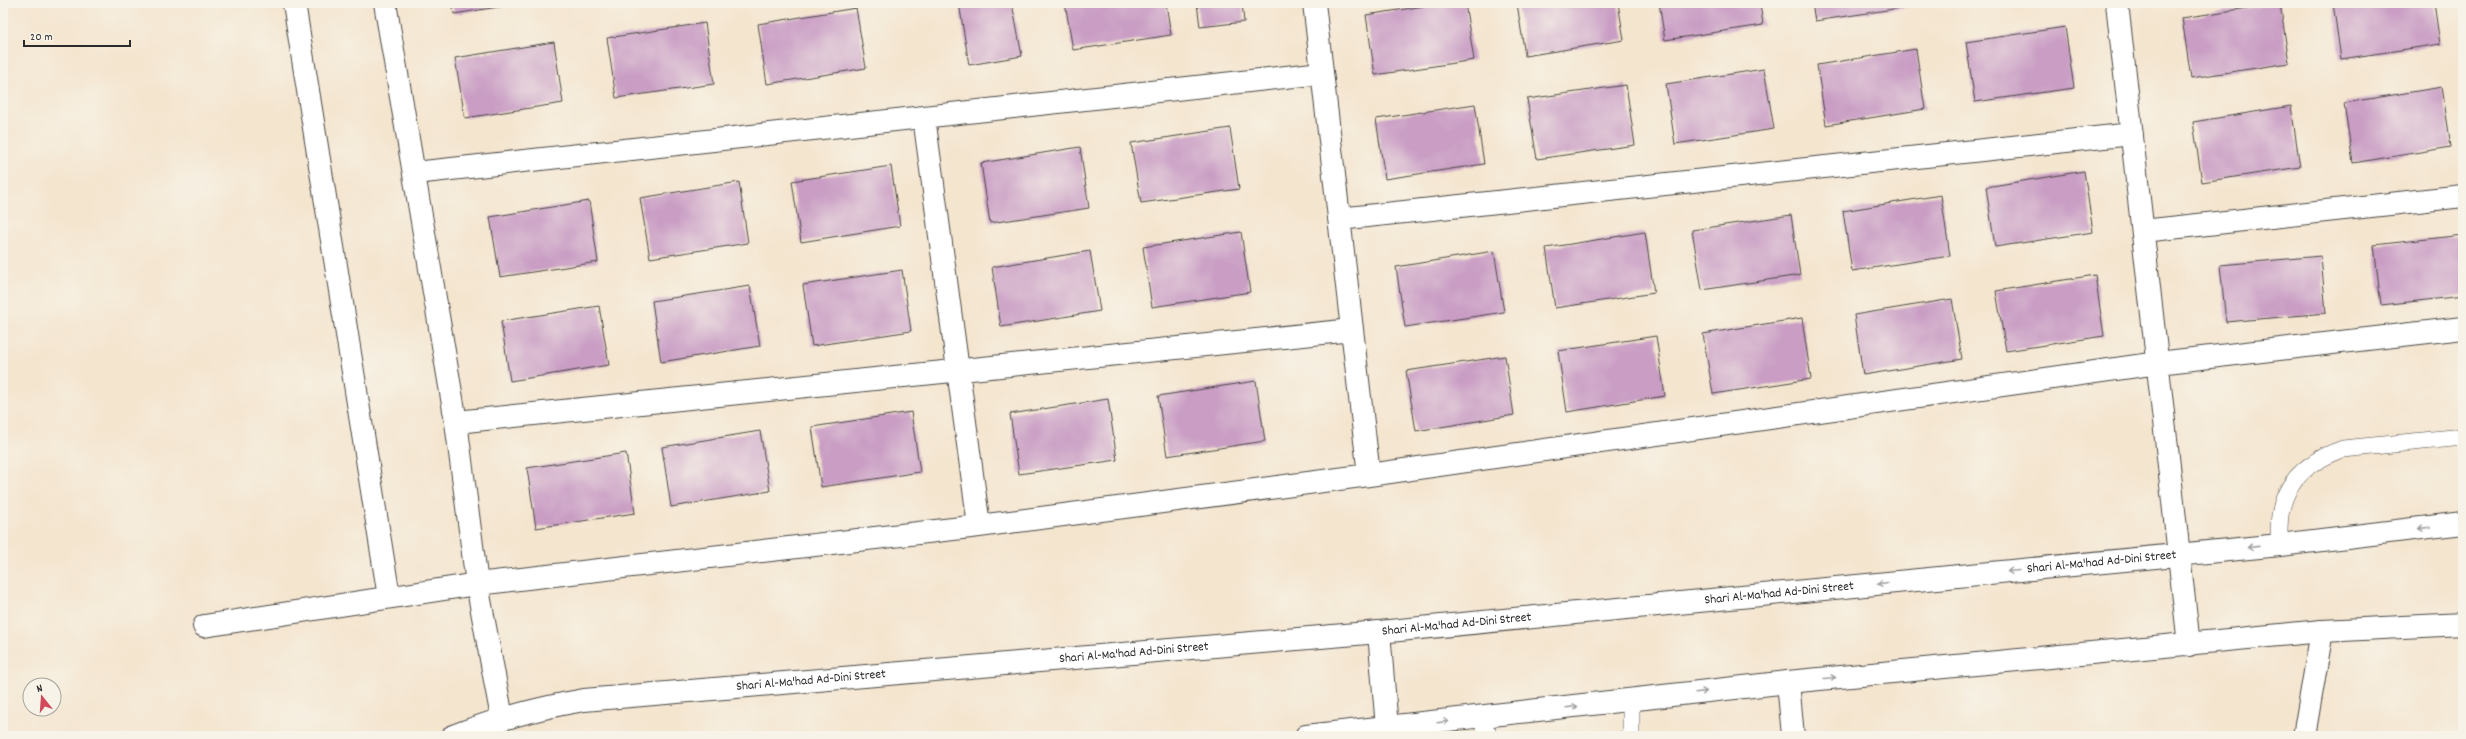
<svg xmlns="http://www.w3.org/2000/svg" width="2466" height="739" font-family="Dekko,sans-serif">
  <style>
    .building { fill: #c99dc4 }
    .lines { fill: none; stroke-linecap: round; stroke-linejoin: round }
    .service-casing { stroke: #494744; stroke-width: 18 }
    .minor-casing { stroke: #494744; stroke-width: 24 }
    .tertiary-casing { stroke: #494744; stroke-width: 24 }
    .service { stroke: #fff; stroke-width: 17 }
    .minor { stroke: #fff; stroke-width: 22 }
    .tertiary { stroke: #fff; stroke-width: 22 }
    .oneway { stroke: #a0a0a0 }
    .labels { text-anchor: middle; dominant-baseline: central; stroke-width: 3; stroke-linejoin: round; paint-order: stroke }
    .street-label { font-size: 13px; fill: #2b2b2b; stroke: #f7f3e8 }
  </style>
  <rect width="100%" height="100%" fill="#f7f3e8"/>
  <filter id="ink" filterUnits="userSpaceOnUse"><feTurbulence type="fractalNoise" baseFrequency=".025" numOctaves="2"/><feDisplacementMap in="SourceGraphic" scale="8" xChannelSelector="R" yChannelSelector="G"/><feConvolveMatrix kernelMatrix="1 2 1 2 8 2 1 2 1" color-interpolation-filters="sRGB"/></filter>
  <filter id="wash" filterUnits="userSpaceOnUse"><feTurbulence type="fractalNoise" baseFrequency=".012" numOctaves="4" result="noise"/><feDisplacementMap in="SourceGraphic" scale="16" xChannelSelector="R" yChannelSelector="G"/><feGaussianBlur stdDeviation="0.9" result="paint"/><feColorMatrix in="noise" values="0 0 0 0 0 0 0 0 0 0 0 0 0 0 0 0 0 1.4 0 .05"/><feComposite in="paint" operator="in"/></filter>
  <g filter="url(#wash)">
    <rect width="100%" height="100%" fill="#f4e5cf"/>
    <g id="blocks">
      <!-- building -->
      <path class="building" d="M452,3h65v1l-63,10z
        M959,3h53l10,53 -53,9z
        M1065,3h101l5,32 -98,15z
        M1197,3h45l2,19 -44,5z
        M1444,3h21l9,57 -99,15 -9,-60z
        M1517,3h101l6,37 -99,16z
        M1659,3h101l3,22 -98,15z
        M1812,3h101v3l-98,15z
        M2280,3l9,60 -98,15 -9,-60z
        M2333,3h101l6,41 -99,15z
        M856,8l10,60 -99,16 -9,-60z
        M705,23l9,61 -98,14 -9,-60z
        M2065,27l9,61 -99,14 -9,-60z
        M554,42l9,61 -98,15 -10,-60z
        M1916,49l9,60 -99,16 -9,-60z
        M1764,69l10,60 -99,15 -9,-60z
        M1626,85l9,60 -98,14 -10,-60z
        M2442,87l9,60 -98,16 -9,-60z
        M1475,104l9,60 -99,15 -9,-60z
        M2291,106l9,61 -98,15 -9,-60z
        M1230,128l9,61 -98,14 -10,-60z
        M1080,147l9,61 -99,15 -9,-60z
        M891,166l9,60 -99,16 -9,-61z
        M2084,171l9,61 -98,15 -9,-60z
        M739,182l9,61 -98,15 -10,-60z
        M1941,195l9,61 -98,15 -9,-60z
        M589,201l9,61 -98,15 -10,-60z
        M1791,215l9,60 -98,15 -10,-60z
        M1241,232l9,60 -98,15 -9,-60z
        M1645,232l9,61 -99,15 -9,-60z
        M2463,235v61l-82,9 -7,-60z
        M1090,251l10,60 -99,16 -9,-60z
        M1494,251l10,61 -99,15 -9,-60z
        M2321,256l5,57 -100,9 -6,-57z
        M902,270l9,61 -99,15 -9,-61z
        M2095,275l9,61 -98,15 -10,-60z
        M750,286l10,60 -99,16 -9,-61z
        M1952,299l10,60 -99,16 -9,-60z
        M599,306l10,59 -99,16 -9,-60z
        M1802,318l9,61 -98,15 -10,-60z
        M1656,336l9,60 -98,16 -9,-61z
        M1505,356l9,59 -98,16 -10,-60z
        M1256,381l9,60 -98,15 -9,-60z
        M1108,399l9,61 -98,14 -9,-60z
        M911,412l9,60 -99,15 -9,-60z
        M760,431l10,60 -99,16 -9,-60z
        M626,453l9,60 -99,15 -9,-60z"/>
    </g>
  </g>
  <g filter="url(#ink)">
    <use href="#blocks" fill-opacity="0" stroke="#494744" stroke-width="1"/>
    <g class="lines">
      <defs>
        <path id="service" d="M2280,545c-6,-50 16,-80 63,-96l120,-12
          M1631,700v36
          M1480,718l9,18"/>
        <path id="minor" d="M294,3l95,594
          M385,3l71,419 21,162 25,134
          M1314,3l55,472
          M2117,3l62,552
          M924,117l55,409
          M415,173l907,-100
          M1339,219l793,-85
          M2143,231l320,-35
          M456,422l896,-92
          M204,626l273,-42 502,-58 390,-51 789,-112 305,-35
          M1788,682l5,54
          M2304,736l18,-105"/>
        <g id="tertiary">
          <path d="M2179,555l10,90"/>
          <path d="M1379,632l8,96"/>
          <path id="s1" d="M453,736c44,-17 84,-28 131,-36l795,-68 901,-87 183,-22"/>
          <path d="M1306,736l482,-54 534,-51 141,-7"/>
        </g>
      </defs>
      <!-- service casing -->
      <use href="#service" class="service-casing"/>
      <!-- minor casing -->
      <use href="#minor" class="minor-casing"/>
      <!-- tertiary casing -->
      <use href="#tertiary" class="tertiary-casing"/>
      <!-- service -->
      <use href="#service" class="service"/>
      <!-- minor -->
      <use href="#minor" class="minor"/>
      <!-- tertiary -->
      <use href="#tertiary" class="tertiary"/>
    </g>
    <!-- one-way arrows -->
    <defs><path id="oneway-shaft" d="M-6 0H5M1.5-3L5.5 0L1.5 3" fill="none" stroke-width="1.6" stroke-linecap="round" stroke-linejoin="round"/></defs>
    <g class="oneway">
      <use href="#oneway-shaft" transform="translate(2424 528) rotate(173)"/>
      <use href="#oneway-shaft" transform="translate(2253 547) rotate(174)"/>
      <use href="#oneway-shaft" transform="translate(2013 571) rotate(175)"/>
      <use href="#oneway-shaft" transform="translate(1883 583) rotate(175)"/>
      <use href="#oneway-shaft" transform="translate(1830 678) rotate(-5)"/>
      <use href="#oneway-shaft" transform="translate(1701 692) rotate(-7)"/>
      <use href="#oneway-shaft" transform="translate(1572 707) rotate(-7)"/>
      <use href="#oneway-shaft" transform="translate(1443 722) rotate(-7)"/>
    </g>
  </g>
  <g class="labels">
    <!-- street labels -->
    <g class="street-label">
      <text stroke="none"><textPath href="#s1" startOffset="1660">Shari Al-Ma'had Ad-Dini Street</textPath></text>
      <text stroke="none"><textPath href="#s1" startOffset="1336">Shari Al-Ma'had Ad-Dini Street</textPath></text>
      <text stroke="none"><textPath href="#s1" startOffset="1012">Shari Al-Ma'had Ad-Dini Street</textPath></text>
      <text stroke="none"><textPath href="#s1" startOffset="688">Shari Al-Ma'had Ad-Dini Street</textPath></text>
      <text stroke="none"><textPath href="#s1" startOffset="364">Shari Al-Ma'had Ad-Dini Street</textPath></text>
    </g>
  </g>
  <!-- margin -->
  <rect width="2466" height="739" fill="none" stroke="#f7f3e8" stroke-width="16"/>
  <!-- north arrow -->
  <g transform="translate(42 697) rotate(343)"><circle r="19" fill="#f7f3e8" stroke="#a5a39c"/>
  <path d="M0-3L7 15L0 10L-7 15Z" fill="#d1495b"/>
  <text y="-6" font-size="11" font-weight="bold" text-anchor="middle" fill="#2b2b2b">N</text>
  </g>
  <!-- scale -->
  <path d="M24 40v6h106v-6" fill="none" stroke="#2b2b2b" stroke-width="2"/>
  <text x="30" y="40" font-size="12" fill="#2b2b2b" stroke="#f7f3e8" stroke-width="3" paint-order="stroke">20 m</text>
</svg>
